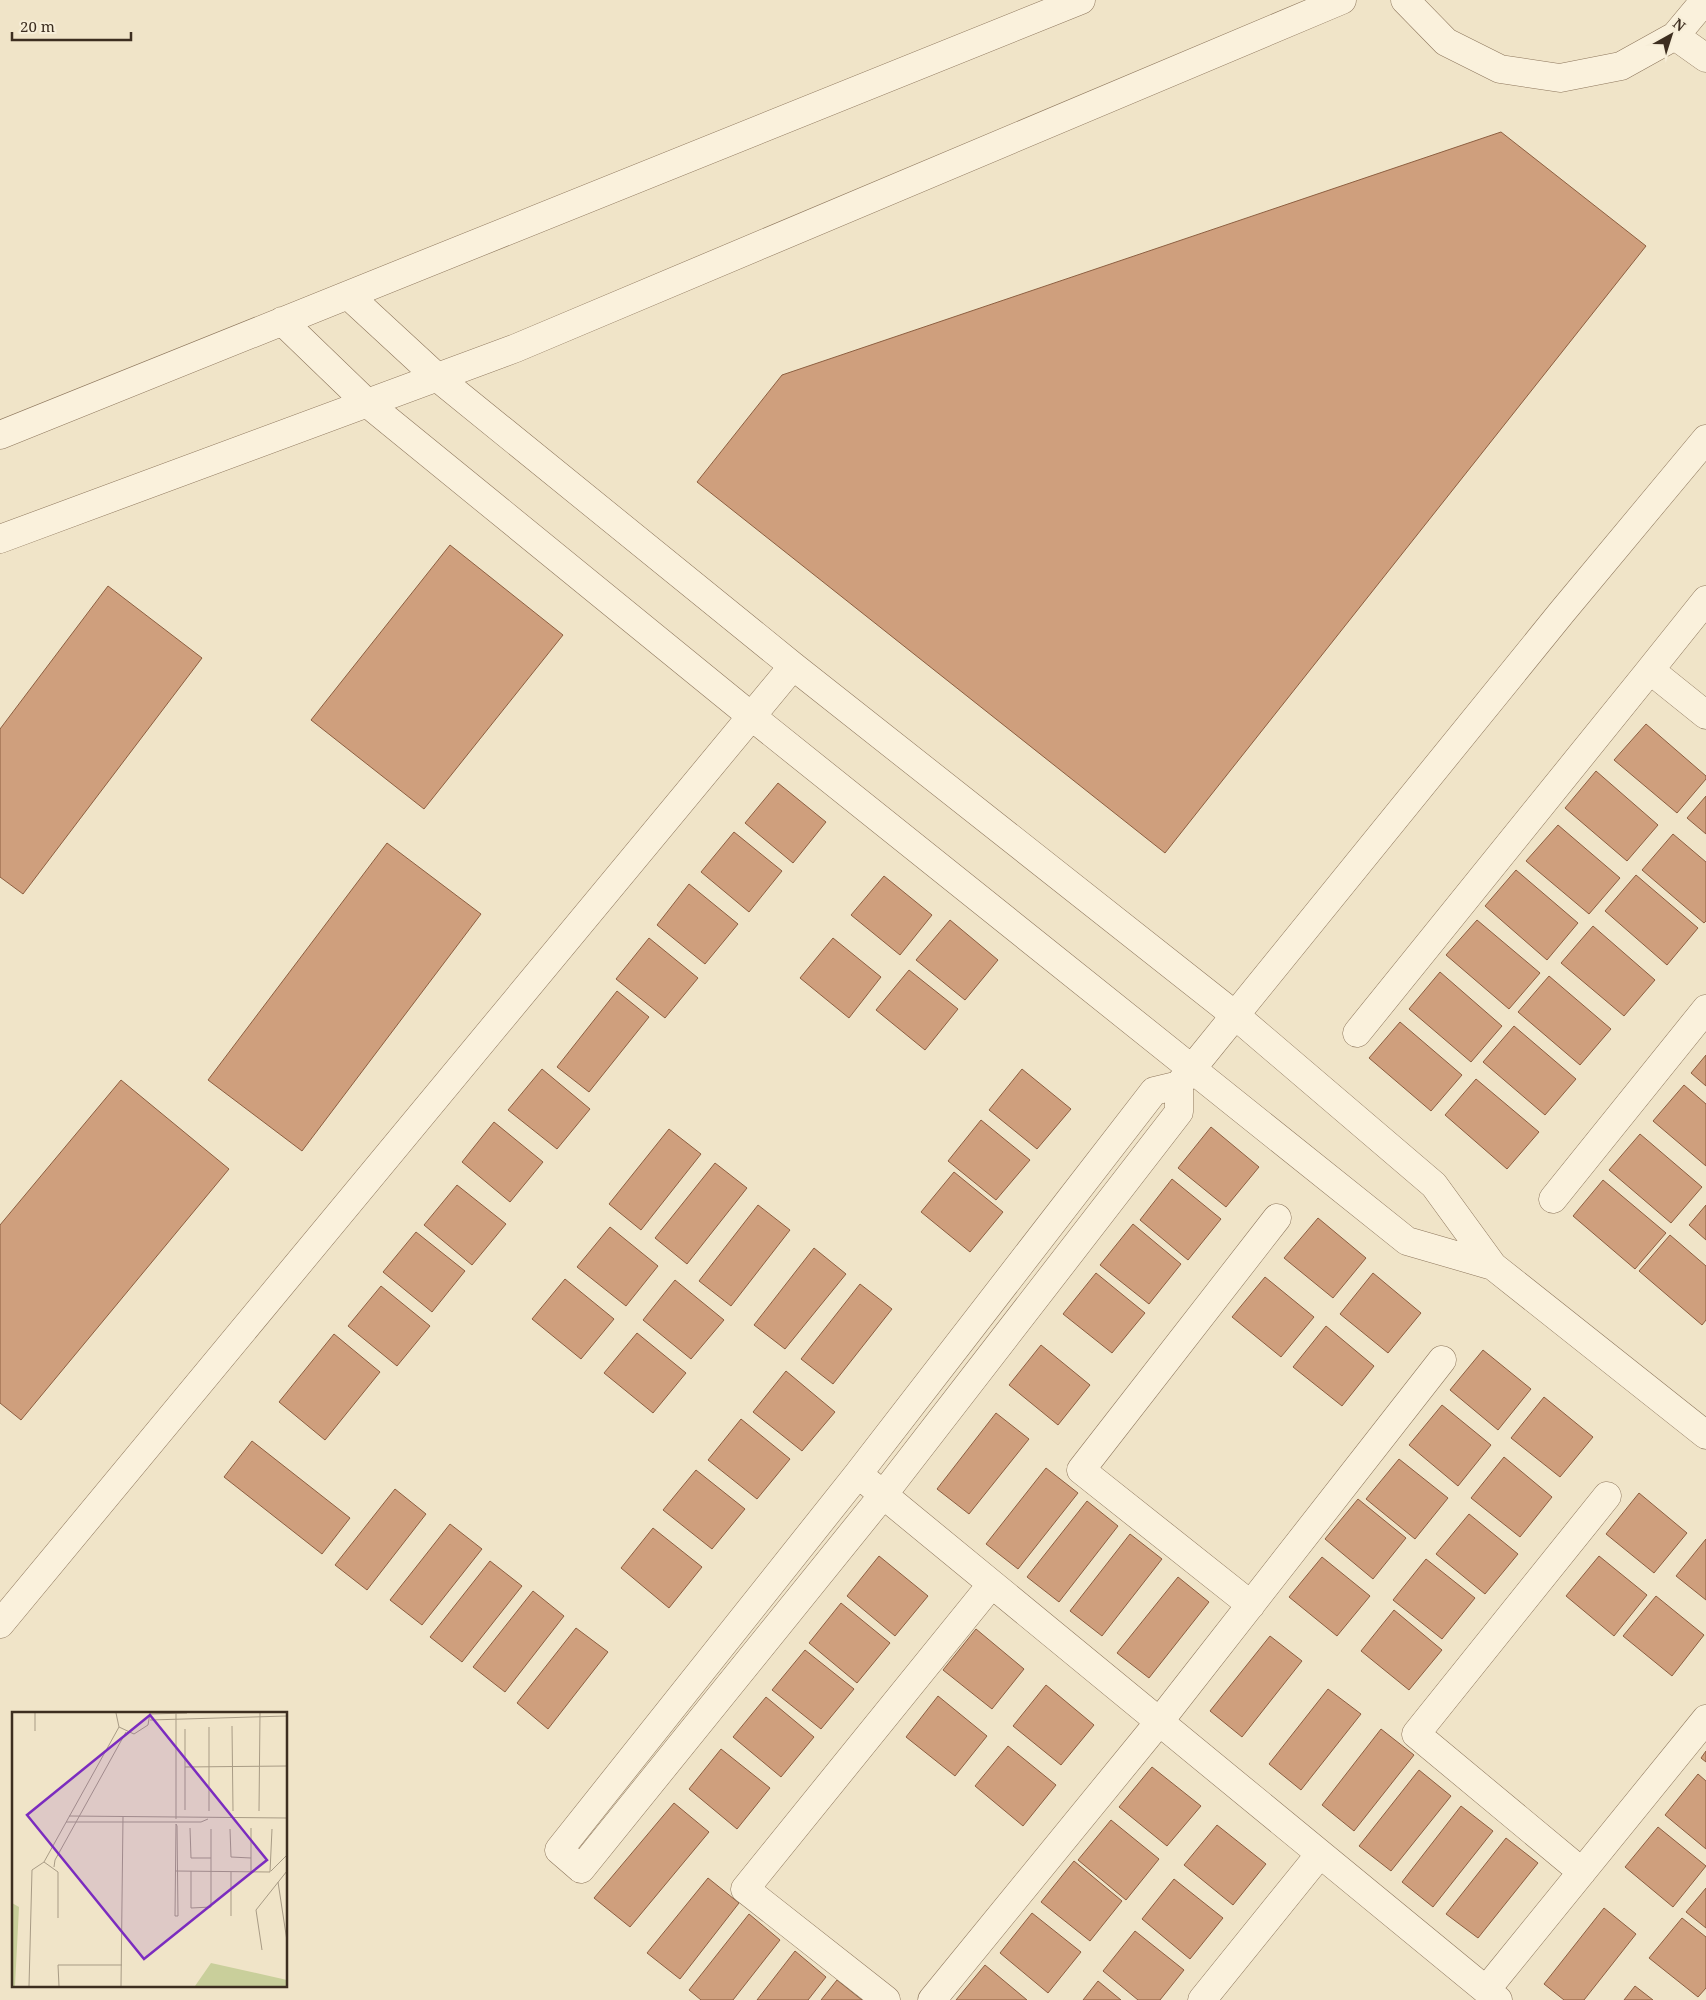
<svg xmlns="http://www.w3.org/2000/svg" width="1706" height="2000" font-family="'Noto Serif',serif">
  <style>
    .building { fill: #cf9f7d; stroke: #8d5f41 }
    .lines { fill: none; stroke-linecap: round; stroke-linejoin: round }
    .minor-casing { stroke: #8d765c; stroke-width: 29 }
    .minor { stroke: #faf1dc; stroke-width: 28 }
    .inset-road { fill: none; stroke: #a89b85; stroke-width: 1 }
    .view { fill: #7b2cbf; fill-opacity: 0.15; stroke: #7b2cbf; stroke-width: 2.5 }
    .inset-edge { fill: none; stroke: #3d2e20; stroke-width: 2.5 }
  </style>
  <rect width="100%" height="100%" fill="#f0e4c8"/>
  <!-- building -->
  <path class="building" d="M1501,132l145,114 -481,607 -468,-371 85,-107z
    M450,545l113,90 -139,174 -113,-89z
    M108,586l94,72 -179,236 -23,-17v-148z
    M1646,724l60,52v3l-29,34 -63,-53z
    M1596,771l62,54 -31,36 -62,-53z
    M778,783l48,39 -33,41 -48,-40z
    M1706,796v38l-19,-16z
    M1558,825l62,53 -31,36 -63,-53z
    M734,832l48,39 -33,41 -48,-40z
    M1673,834l33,28v59l-2,2 -62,-53z
    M387,843l94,71 -179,237 -94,-71z
    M1516,870l62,53 -31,37 -62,-54z
    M1636,875l62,53 -31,37 -62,-54z
    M884,876l48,39 -32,40 -49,-40z
    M689,884l49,40 -33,40 -48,-39z
    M950,920l48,40 -33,40 -49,-40z
    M1477,920l63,53 -31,36 -63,-54z
    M1593,926l62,54 -31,36 -63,-53z
    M649,938l49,40 -33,40 -49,-39z
    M833,938l48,39 -32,41 -49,-40z
    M909,970l49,39 -33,41 -49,-40z
    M1440,972l62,54 -31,36 -62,-53z
    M1549,976l62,53 -31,36 -62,-53z
    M617,991l32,26 -60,75 -32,-25z
    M1400,1022l62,53 -31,36 -62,-53z
    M1514,1026l62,53 -31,36 -62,-53z
    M1706,1055v31l-15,-13z
    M542,1069l48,40 -33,40 -49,-39z
    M1022,1069l49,40 -34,40 -48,-39z
    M1476,1079l63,53 -32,37 -62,-54z
    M121,1080l108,89 -208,251 -21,-17v-178z
    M1684,1085l22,19v62l-53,-45z
    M981,1120l49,40 -34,40 -48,-39z
    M494,1122l49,40 -33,40 -48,-40z
    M1211,1127l48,40 -33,40 -48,-39z
    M669,1129l32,25 -60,76 -32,-26z
    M1640,1134l62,53 -31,36 -62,-53z
    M715,1163l32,25 -60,76 -32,-26z
    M954,1172l49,40 -33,40 -49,-40z
    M1172,1179l49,40 -33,41 -48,-40z
    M1603,1180l63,53 -31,36 -62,-53z
    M457,1185l49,39 -34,41 -48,-40z
    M758,1205l32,25 -59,76 -32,-25z
    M1706,1205v35l-17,-15z
    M1318,1218l48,40 -33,40 -49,-40z
    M1133,1224l48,40 -32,40 -49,-39z
    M610,1227l48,39 -32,40 -49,-39z
    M416,1232l49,39 -33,41 -49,-40z
    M1670,1235l36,31v54l-4,5 -63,-54z
    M814,1248l32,26 -61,75 -31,-24z
    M1096,1273l49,40 -33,40 -49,-39z
    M1373,1273l48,40 -33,40 -48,-39z
    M1265,1277l49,40 -33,40 -49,-40z
    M565,1279l49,40 -33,40 -49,-40z
    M675,1280l49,40 -33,39 -48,-39z
    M860,1284l32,25 -59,75 -32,-25z
    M381,1286l49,40 -33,40 -49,-40z
    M1326,1326l48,40 -32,40 -49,-39z
    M637,1333l49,40 -33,40 -49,-40z
    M334,1334l46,38 -55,68 -46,-38z
    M1041,1345l49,40 -32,40 -49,-40z
    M1483,1350l48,39 -33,41 -48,-40z
    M786,1371l49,41 -33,39 -49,-39z
    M1544,1397l49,40 -33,40 -49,-39z
    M1442,1405l49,40 -33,41 -49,-41z
    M996,1413l33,26 -60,75 -32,-25z
    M741,1419l49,40 -33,40 -49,-39z
    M252,1441l98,77 -28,36 -98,-77z
    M1504,1457l48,40 -32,40 -49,-39z
    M1399,1459l49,39 -33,41 -49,-40z
    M1046,1468l32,25 -60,76 -32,-25z
    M696,1470l49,39 -33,40 -49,-39z
    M395,1489l31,25 -59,76 -32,-25z
    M1639,1493l48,40 -33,40 -48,-39z
    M1358,1499l48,39 -33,41 -48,-40z
    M1087,1501l31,25 -59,76 -32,-25z
    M1469,1514l49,40 -33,40 -49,-40z
    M450,1524l32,25 -60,76 -32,-25z
    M653,1528l49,39 -33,41 -48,-40z
    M1130,1534l32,25 -60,77 -32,-25z
    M1706,1539v61l-30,-24z
    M879,1556l49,40 -33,40 -48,-40z
    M1599,1556l48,39 -33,41 -48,-40z
    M1322,1557l48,39 -33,40 -48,-39z
    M1426,1559l49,39 -33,41 -49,-39z
    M490,1561l32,25 -60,76 -32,-25z
    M1178,1577l31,25 -60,76 -32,-25z
    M533,1591l31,25 -59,76 -32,-25z
    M1656,1596l48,39 -32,41 -49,-40z
    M841,1603l49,40 -33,40 -48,-40z
    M1394,1610l48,40 -33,40 -48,-39z
    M576,1628l32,24 -60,77 -31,-26z
    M976,1629l48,40 -32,40 -49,-39z
    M1270,1636l32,25 -60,76 -32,-26z
    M805,1650l49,39 -33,40 -49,-39z
    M1046,1685l48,40 -33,40 -48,-39z
    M1328,1689l33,25 -60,76 -32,-26z
    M938,1696l49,40 -32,40 -49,-39z
    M766,1697l48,40 -33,40 -48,-40z
    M1381,1729l33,26 -60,76 -32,-26z
    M1008,1746l48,39 -33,41 -48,-40z
    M721,1749l49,39 -33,41 -48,-40z
    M1706,1751v11l-5,-4z
    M1152,1767l49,39 -34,40 -48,-39z
    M1419,1770l32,26 -60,75 -32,-25z
    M1698,1774l8,7v68l-41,-34z
    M674,1803l35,29 -79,95 -36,-29z
    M1461,1806l32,25 -60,76 -31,-25z
    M1111,1820l48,39 -33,41 -48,-40z
    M1217,1825l49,39 -33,41 -49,-40z
    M1658,1827l48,39 -33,41 -48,-40z
    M1506,1838l32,25 -60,75 -32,-24z
    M1074,1861l48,40 -32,40 -49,-39z
    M708,1878l31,25 -59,76 -33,-26z
    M1174,1879l49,39 -33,41 -48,-40z
    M1706,1888v40l-20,-16z
    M1604,1908l32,26 -52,66h-20l-20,-16z
    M1032,1913l49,39 -33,41 -48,-40z
    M749,1914l31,26 -47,60h-32l-12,-10z
    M1682,1918l24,19v51l-8,9 -49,-39z
    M1135,1931l49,39 -24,30h-22l-35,-29z
    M795,1951l31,26 -18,23h-51z
    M985,1965l42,35h-71z
    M837,1980l25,20h-41z
    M1098,1981l23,19h-38z
    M1635,1986l18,14h-29z"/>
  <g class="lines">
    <defs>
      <path id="minor" d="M1405,0l41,42 54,27 60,9 61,-12 54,-30 30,-36
        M1675,36l31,22
        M348,295l90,83 355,288 443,350 198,169 59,81 213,169
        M282,321l85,82 384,313 656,525 86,25
        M0,435l1081,-435
        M0,539l516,-191 826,-348
        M1706,600l-56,70 56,45
        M1357,1033l293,-363
        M1181,1082l381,-470 144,-173
        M1179,1085v27l-296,383 -302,374 -22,-19 299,-376 296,-383z
        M1553,1199l153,-190
        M869,1483l629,517
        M1251,1605l-170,-135 196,-252
        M0,1624l793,-958
        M1582,1872l-166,-138 191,-238
        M1486,1990l220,-271
        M886,2000l-141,-111 246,-304
        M932,2000l227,-278 283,-362
        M1202,2000l118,-146"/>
    </defs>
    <!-- minor casing -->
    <use href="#minor" class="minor-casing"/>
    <!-- minor -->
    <use href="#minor" class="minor"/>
  </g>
  <!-- overview -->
  <g transform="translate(12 1712)">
    <rect width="275" height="275" fill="#f0e4c8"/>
    <path d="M0,191l7,4 -4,79h-3zM199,251l76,17v6h-92z" fill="#c9cf9b"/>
    <path class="inset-road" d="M23,1v18M104,1l3,14 15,7 14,-9 2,-12M138,2l37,-1M138,8l137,-4M220,14l1,85M173,17v38l102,-1M173,55v43M197,99v-84M247,99l1,-98M57,104l218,2M164,107v-106M54,110h135l7,-3M164,112l1,2 1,90h-3zM178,116l1,30h20M218,117l1,28 20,1M32,150l14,10v46M42,155l1,-7 71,-128M164,159l94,1 2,-43M179,159v37l20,-1v-78M259,159l16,-16M219,160v44M239,160v-44M266,170l9,59M250,238l-6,-40 31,-39M17,274l3,-116 12,-8 75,-135M47,274l-1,-21h64M109,274l2,-169"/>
    <path class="view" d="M138,3l117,145 -123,99 -117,-144z"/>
    <rect width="275" height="275" class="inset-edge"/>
  </g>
  <!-- north arrow -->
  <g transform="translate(1671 35) rotate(39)" stroke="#f7eed8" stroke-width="4" paint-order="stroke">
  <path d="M0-4L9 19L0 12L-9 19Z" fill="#3d2e20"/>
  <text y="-8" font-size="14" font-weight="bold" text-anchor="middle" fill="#3d2e20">N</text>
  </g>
  <!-- scale -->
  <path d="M12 32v8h119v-8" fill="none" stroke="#3d2e20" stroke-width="2.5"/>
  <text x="20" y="32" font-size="15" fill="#3d2e20" stroke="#f7eed8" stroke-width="4" paint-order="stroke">20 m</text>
</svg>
